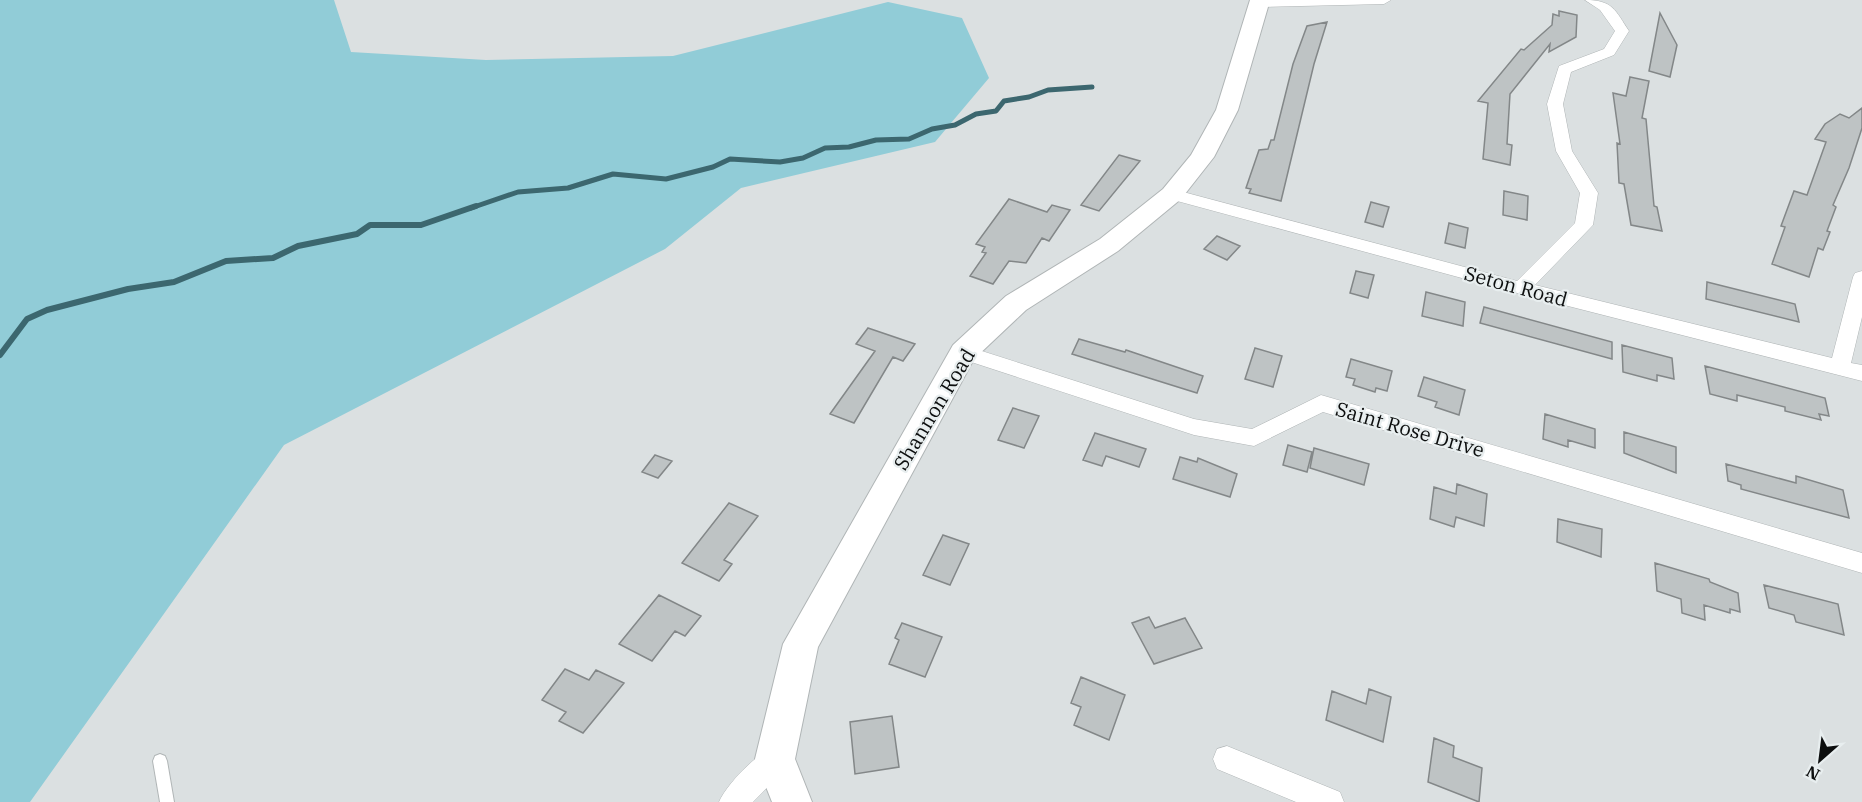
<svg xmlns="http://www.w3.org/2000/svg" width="1862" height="802" font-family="'IBM Plex Serif',serif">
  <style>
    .green { fill: #91ccd7 }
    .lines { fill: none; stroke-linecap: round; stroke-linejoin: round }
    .stream-far1 { stroke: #3c676f; stroke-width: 5 }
    .stream { stroke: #3c676f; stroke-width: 6 }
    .building { fill: #bec3c4; stroke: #838788; stroke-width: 1.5 }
    .lane-casing { stroke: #b0b5b6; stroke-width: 2 }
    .street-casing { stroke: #b0b5b6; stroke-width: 1 }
    .secondary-casing { stroke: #b0b5b6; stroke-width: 2 }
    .lane { fill: #fff; fill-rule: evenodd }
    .street { fill: #fff; fill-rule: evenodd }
    .secondary { fill: #fff; fill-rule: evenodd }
    .labels { text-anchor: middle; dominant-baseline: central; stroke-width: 4.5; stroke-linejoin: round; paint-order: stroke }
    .street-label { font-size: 20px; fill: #0c0e0e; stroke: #e8eeef }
  </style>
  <rect width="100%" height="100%" fill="#dbe0e1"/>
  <!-- green -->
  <path class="green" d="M0,0h334l17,52 135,8 187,-4 215,-54 74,16 27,60 -54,64 -194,46 -76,61 -381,196 -254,357h-30z"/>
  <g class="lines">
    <!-- stream-far1 -->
    <path class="stream-far1" d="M471,208l47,-16 50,-4 45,-14 53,5 47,-12 17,-8 50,3 23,-4 22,-10 24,-1 27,-7 33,-1 23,-10 23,-4 21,-11 20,-3 8,-10 25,-4 19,-7 44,-3"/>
    <!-- stream -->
    <path class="stream" d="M0,355l27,-36 20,-9 81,-21 46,-7 52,-21 47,-3 25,-12 59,-12 13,-9h51l55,-19"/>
  </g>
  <!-- building -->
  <path class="building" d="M1559,11l18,4 -1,22 -27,15 1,-8 -40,50 -3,50 5,1 -2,20 -27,-6 5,-56 -10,-2 43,-52 3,1 28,-25 1,-11 6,2z
    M1660,13l17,32 -7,32 -21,-6z
    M1327,22l-13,42 -33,137 -32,-8 2,-4 -5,-1 13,-38 9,-1 3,-9h3l19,-76 14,-38z
    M1630,77l19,4 -7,37 4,1 8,87 3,1 5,24 -31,-6 -7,-41 -5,-1 -2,-40 3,1 -7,-51 13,3z
    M1862,108v20l-13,40 -16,37 3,2 -9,24 3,1 -7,18 -5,-2 -9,29 -37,-13 13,-37 -4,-1 13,-35 13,4 19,-53 -11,-3 10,-15 15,-10 9,4z
    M1119,155l21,6 -41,50 -18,-6z
    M1504,191l24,5 -1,24 -24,-5z
    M1009,199l38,13 5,-7 18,5 -21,31 -7,-3 -16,25 -17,-2 -16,23 -23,-8 16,-23 -4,-1 3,-5 -9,-3z
    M1371,202l18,5 -6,20 -18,-5z
    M1449,223l19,5 -3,20 -20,-5z
    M1217,236l23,10 -13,14 -23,-11z
    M1356,271l18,4 -6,23 -18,-5z
    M1707,282l88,22 4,18 -93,-23z
    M1426,292l39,10 -2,24 -41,-10z
    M1484,307l128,35v17l-132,-36z
    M868,328l47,16 -12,17 -10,-4 -39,66 -24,-9 45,-63 -19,-7z
    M1079,339l46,13 1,-2 77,26 -6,17 -125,-39z
    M1622,345l50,13 2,21 -17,-4v6l-34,-9z
    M1255,348l27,8 -9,31 -28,-8z
    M1351,359l41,12 -5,20 -11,-3 -1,4 -22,-7 2,-6 -9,-2z
    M1705,366l120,32 4,18 -10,-2 2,6 -36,-9v-4l-48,-12v6l-27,-7z
    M1424,377l41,13 -6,25 -24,-8 2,-5 -19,-6z
    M1013,408l26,8 -15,32 -26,-8z
    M1545,414l50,15v19l-27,-8v7l-25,-8z
    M1624,432l52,15v26l-52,-20z
    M1095,433l51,16 -7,18 -33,-11 -4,10 -19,-6z
    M1288,445l24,7 -5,20 -24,-7z
    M1314,448l55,16 -5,21 -54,-17z
    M655,455l17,6 -14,17 -16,-6z
    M1180,457l17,5 1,-4 39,16 -7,23 -57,-18z
    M1726,464l70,19v-7l47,14 6,28 -108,-29v-4l-13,-4z
    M1457,484l30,10 -3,32 -28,-9 -2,10 -24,-8 4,-32 22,7z
    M729,503l29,13 -34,44 8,4 -13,17 -37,-18z
    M1558,519l44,10 -1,28 -44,-15z
    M943,535l26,9 -19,41 -27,-10z
    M1655,563l54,16 1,3 28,11 2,19 -10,-3v4l-26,-8 1,15 -23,-7 -1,-14 -24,-8z
    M1764,585l74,19 6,31 -48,-13 -2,-7 -25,-7z
    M659,595l42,21 -16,20 -10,-5 -23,30 -33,-17z
    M1149,617l6,11 30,-10 17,30 -48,16 -22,-41z
    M902,623l40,14 -17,40 -36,-13 10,-24 -4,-2z
    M565,669l24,11 7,-10 28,13 -41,50 -24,-12 7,-9 -24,-12z
    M1081,677l44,18 -16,45 -35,-15 7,-18 -10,-4z
    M1369,689l22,8 -8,45 -57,-22 6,-29 34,13z
    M892,716l7,51 -44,7 -5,-52z
    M1434,738l20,8 -1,11 29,11 -3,34 -51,-20z"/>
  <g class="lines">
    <defs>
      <path id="lane" d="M160,754l5,2 2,5 7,41h-14l-7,-41 2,-5z"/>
      <path id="street" d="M1256,0h135l-7,4 -123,3 -5,-1z
        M1585,0c28,0 30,10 44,31l-15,24 -43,17 -8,32 9,47 26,42 -5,32 -58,60 297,73 21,-81 2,-4 7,-2v46l-11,46 11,2v16l-341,-87 -355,-96 -3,-4 9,-5 345,92 58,-58 5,-30 -24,-42 -9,-47 12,-38 45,-17 11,-18 -15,-21z
        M963,345l231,74 58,10 69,-34 541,158v20l-539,-161 -69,34 -60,-11 -238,-78 -3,-5 3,-5z
        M775,746l10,3 4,10 -4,10 -32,33h-34c7,-17 38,-49 56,-56z
        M1227,746l113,46 4,10h-48l-79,-33 -4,-10 4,-10z"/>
      <path id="secondary" d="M1250,0h20l-32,110 -24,47 -33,42 -63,52 -92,59 -52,49 -156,288 -23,112 17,43h-40l-17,-43 28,-115 170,-299 53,-49 94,-57 63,-50 28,-34 25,-45z"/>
    </defs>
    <!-- lane casing -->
    <use href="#lane" class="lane-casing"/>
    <!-- street casing -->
    <use href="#street" class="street-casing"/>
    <!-- secondary casing -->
    <use href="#secondary" class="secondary-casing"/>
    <!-- lane -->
    <use href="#lane" class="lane"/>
    <!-- street -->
    <use href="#street" class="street"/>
    <!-- secondary -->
    <use href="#secondary" class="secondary"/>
  </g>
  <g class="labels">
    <!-- street labels -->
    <g class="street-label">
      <text transform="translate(1516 286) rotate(15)">Seton Road</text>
      <text transform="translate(934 409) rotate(-59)">Shannon Road</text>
      <text transform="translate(1410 429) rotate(16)">Saint Rose Drive</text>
    </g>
  </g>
  <!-- north arrow -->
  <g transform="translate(1820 760) rotate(208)" stroke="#e8eeef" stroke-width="4.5" paint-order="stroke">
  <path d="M0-4.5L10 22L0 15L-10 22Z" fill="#0c0e0e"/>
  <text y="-9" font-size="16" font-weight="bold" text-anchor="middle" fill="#0c0e0e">N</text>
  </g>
</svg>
